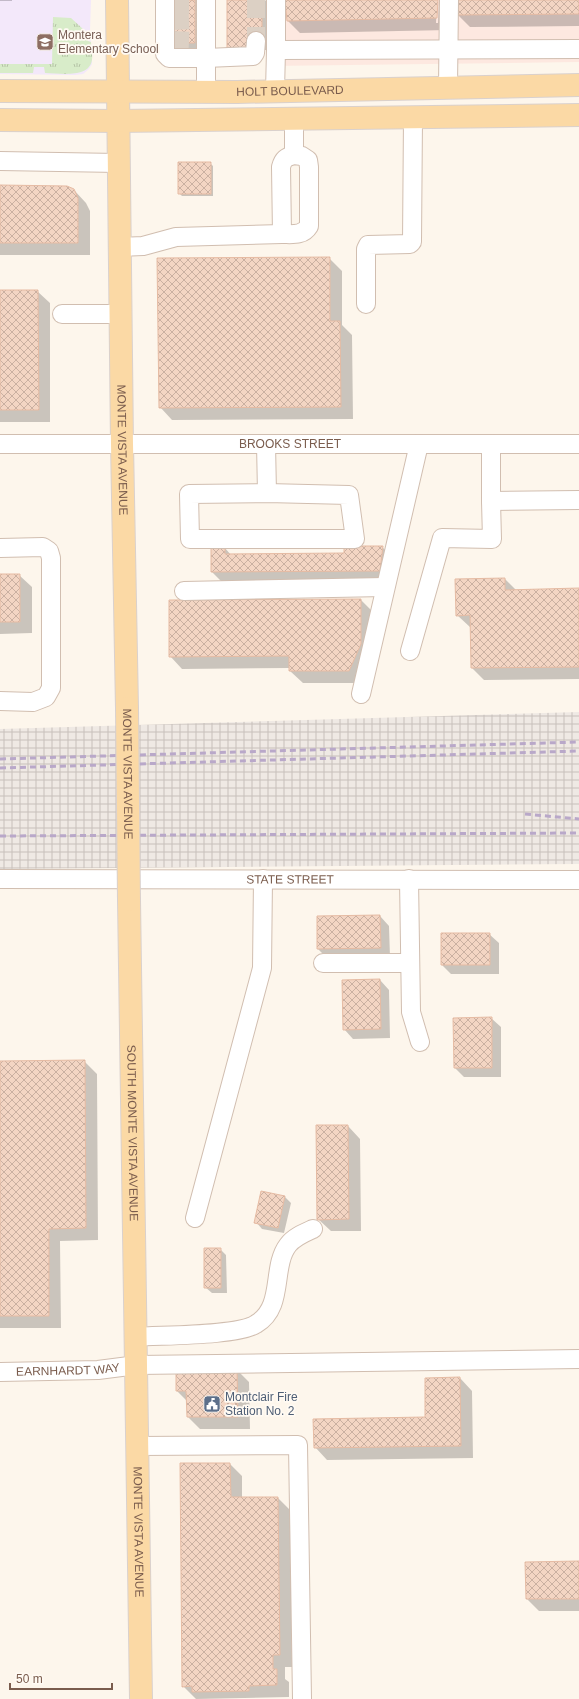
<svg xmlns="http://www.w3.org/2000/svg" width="579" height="1699" font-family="Helvetica,sans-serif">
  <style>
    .commercial { fill: #fde8e0 }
    .industrial { fill: url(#industrial-grid) }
    .education { fill: #f3e8fa }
    .grass { fill: url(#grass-tufts) }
    .shadow { fill: #0003 }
    .building { fill: url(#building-cross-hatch); stroke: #e6bba3 }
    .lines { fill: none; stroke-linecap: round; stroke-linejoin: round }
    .minor-tunnel { stroke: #dcd0c4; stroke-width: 18; stroke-dasharray: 18 9; stroke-linecap: butt }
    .minor-casing { stroke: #d1beb0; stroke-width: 20 }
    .major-casing { stroke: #dad1cd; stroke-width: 24 }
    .minor { stroke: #fff; stroke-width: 18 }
    .major { stroke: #fbd9a5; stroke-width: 22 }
    .rail { stroke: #b9a8c9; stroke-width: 3; stroke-dasharray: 6 4; stroke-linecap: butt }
    .major-bridge-casing { stroke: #dad1cd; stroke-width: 24; stroke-linecap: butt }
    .major-bridge { stroke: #fbd9a5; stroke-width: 22 }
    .labels { text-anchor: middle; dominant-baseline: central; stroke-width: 3.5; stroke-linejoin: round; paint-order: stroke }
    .education-label { font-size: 12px; fill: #785e54; stroke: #fffaf3; text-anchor: start }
    .street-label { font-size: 12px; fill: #7a5c4d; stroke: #fffaf3 }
    .service-label { font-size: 12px; fill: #4e5e75; stroke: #fffaf3; text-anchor: start }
  </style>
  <defs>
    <pattern id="industrial-grid" width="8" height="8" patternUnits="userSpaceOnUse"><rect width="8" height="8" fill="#efe9e4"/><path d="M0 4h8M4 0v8" fill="none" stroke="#c7c0bb"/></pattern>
    <pattern id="grass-tufts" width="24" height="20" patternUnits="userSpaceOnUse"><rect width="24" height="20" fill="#d8ecc9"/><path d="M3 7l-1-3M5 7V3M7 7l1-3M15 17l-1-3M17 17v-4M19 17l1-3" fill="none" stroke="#b4c2a5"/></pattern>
    <pattern id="building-cross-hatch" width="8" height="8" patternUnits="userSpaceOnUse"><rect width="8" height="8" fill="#f3d5c3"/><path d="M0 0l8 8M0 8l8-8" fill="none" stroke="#cab0a1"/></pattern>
  </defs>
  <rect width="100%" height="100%" fill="#fdf6ec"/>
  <!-- commercial -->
  <path class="commercial" d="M270,0h309v62l-309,4z"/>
  <!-- industrial -->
  <path class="industrial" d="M579,712v152l-579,5v-140z"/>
  <!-- education -->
  <path class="education" d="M0,0h91l-1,31 2,23v10l-3,5 -6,5 -8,1 -75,-1z"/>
  <!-- grass -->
  <path class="grass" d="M53,17l18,1 12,11 -2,2 7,6v4l3,1c0,6 2,13 1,18 -3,19 -33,13 -47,13l-1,-6h-10l-1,6h-33v-9h52z"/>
  <!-- shadow -->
  <path class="shadow" d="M0,0h12v1h-12z
    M172,0h32v52h-23l-9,-10z
    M228,0h37l6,6v44h-12z
    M286,0h151l-1,23h2l1,-23h11l-1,30 -149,3 -12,-12z
    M458,0h121v26l-109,1 -13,-13z
    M210,163l3,3v30h-31l-3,-3z
    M0,186l74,4 12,13 4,8v44h-90z
    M329,258l13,13v54l10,10 1,84 -181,1 -12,-13z
    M0,291h37l13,12v119h-50z
    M382,547l13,12 -3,24 -168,1 -12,-12v-24h13l6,7 114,-1z
    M0,575h19l13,12v46l-32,1z
    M505,579l11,11 63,-1v90l-95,1 -12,-12 -1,-40 -14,-13z
    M361,600l12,12 -12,71h-58l-13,-12v-3l-108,1 -12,-13z
    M380,916l9,10 1,31 -63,1 -9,-9z
    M489,934l10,9v31h-48l-9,-9z
    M380,980l9,10 1,48 -37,1 -9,-10z
    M491,1018l10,9v50h-37l-9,-9z
    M84,1061l13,13 1,166 -38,1 1,87h-61v-266z
    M348,1126l12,13 1,92h-30l-13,-12z
    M285,1197l6,6 -7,30 -22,-4 -6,-7z
    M220,1249l6,6 1,38h-15l-7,-6z
    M237,1370l12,12 1,47h-50l-12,-12 -1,-16 -10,-10v-20z
    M460,1378l12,13 1,67 -146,2 -12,-13 111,-29z
    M230,1464l12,12v22h36l12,12 2,157h-7v12l4,3v15l-93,2 -13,-13z
    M579,1562v49h-40l-12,-12z"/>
  <!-- building -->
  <path class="building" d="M171,0h24v43h-24z
    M227,0h35v41l-12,11h-23z
    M285,0h153l-1,18 -150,3z
    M457,0h122v14l-123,1z
    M178,162h33v32h-33z
    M0,185l67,1 7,3 4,9v45h-78z
    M330,257v64h10l1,86 -182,1 -2,-150z
    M0,290h38l1,120h-39z
    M344,546h39l-3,25 -169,1v-25h14v7l119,-1z
    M0,574h20v48h-20z
    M505,578v12l74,-2v79l-108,1 -1,-53 -14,1 -1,-37z
    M361,599v45l-12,27h-60v-15l-120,1v-57z
    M380,915l1,33 -64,1v-33z
    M441,933h49v32h-49z
    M380,979l1,50 -38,1 -1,-50z
    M492,1017v51h-38l-1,-50z
    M85,1060l1,168 -37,1v87h-49v-255z
    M316,1125h32l1,94 -32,1z
    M261,1191l24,5 -7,32 -24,-5z
    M204,1248h17v40h-17z
    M237,1369l1,48h-51l-1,-26h-10v-21z
    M460,1377l1,69 -147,2 -1,-29 112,-2v-39z
    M180,1463h50l1,34h47l2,158h-7v14h4v16l-28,1v5l-57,1v-6l-10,1z
    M579,1561v38h-53l-1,-37z"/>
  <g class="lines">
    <!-- minor-tunnel -->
    <path class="minor-tunnel" d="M256,0v41
      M171,5h24
      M171,21l24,-1
      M171,40l24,1"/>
    <defs>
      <g id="minor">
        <path d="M165,0v54l4,4h37v34"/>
        <path d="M206,0v58l47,-2 2,-3 1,-12"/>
        <path d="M276,0v50l303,-1"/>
        <path d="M448,87l1,-87"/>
        <path d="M275,91l1,-41"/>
        <path d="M294,119v36"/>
        <path d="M294,155l8,1 6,4 1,7v59c-6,10 -17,8 -27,8l-1,-67c2,-8 5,-10 13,-12z"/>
        <path d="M0,161l118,2"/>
        <path d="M119,247l24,-1 33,-9 106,-3"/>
        <path d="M366,304v-55l2,-4 42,-1 2,-2 1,-124"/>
        <path d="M62,314h58"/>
        <path id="s1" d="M0,444h579"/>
        <path d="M266,444l1,49 -78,1 1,45h165l-6,-44 -82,-2"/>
        <path d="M491,444v57l88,-1"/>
        <path d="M0,548l43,-1 6,4 2,7v130l-5,9 -13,5 -33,-1"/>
        <path d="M184,591l201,-4"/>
        <path d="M410,651l32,-113 50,1 -1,-38"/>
        <path d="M361,694l58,-250"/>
        <path id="s2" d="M0,879l579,1"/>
        <path d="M409,879l2,133 9,30"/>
        <path d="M323,963h87"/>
        <path d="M195,1218l67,-250 1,-89"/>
        <path d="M136,1337c25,-2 102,-1 120,-13 29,-17 15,-57 32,-79 6,-8 16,-12 25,-16"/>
        <path id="s3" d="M0,1372l98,-2 39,-5 442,-6"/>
        <path d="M138,1446l160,-1 4,254"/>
      </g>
      <g id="major">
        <path id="s4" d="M117,0l5,444 5,264"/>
        <path id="s5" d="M0,91l237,1 342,-7"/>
        <path d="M0,120l118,1 461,-6"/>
        <path id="s6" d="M129,900l12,799"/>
      </g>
    </defs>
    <!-- minor casing -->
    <use href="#minor" class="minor-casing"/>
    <!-- major casing -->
    <use href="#major" class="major-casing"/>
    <!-- minor -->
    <use href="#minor" class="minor"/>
    <!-- major -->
    <use href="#major" class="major"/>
    <!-- rail -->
    <path class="rail" d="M0,759l579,-17
      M0,768l579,-17
      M525,814l54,5
      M0,836l579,-3"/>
    <defs>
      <g id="major-bridge">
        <path id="s7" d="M127,708l2,192"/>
      </g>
    </defs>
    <!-- major-bridge casing -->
    <use href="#major-bridge" class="major-bridge-casing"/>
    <!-- major-bridge -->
    <use href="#major-bridge" class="major-bridge"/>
  </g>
  <!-- icons -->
  <defs>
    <symbol id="school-square" viewBox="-11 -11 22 22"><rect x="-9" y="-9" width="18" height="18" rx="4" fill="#8d6e63" stroke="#fffaf3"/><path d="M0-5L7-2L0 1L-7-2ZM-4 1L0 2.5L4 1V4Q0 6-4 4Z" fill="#fff"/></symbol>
    <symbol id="civic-square" viewBox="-11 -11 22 22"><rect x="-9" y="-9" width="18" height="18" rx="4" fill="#5c6f8a" stroke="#fffaf3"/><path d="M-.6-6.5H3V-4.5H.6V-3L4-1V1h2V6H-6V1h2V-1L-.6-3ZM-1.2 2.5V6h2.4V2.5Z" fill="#fff"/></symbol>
  </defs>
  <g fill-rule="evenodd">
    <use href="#school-square" x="35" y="32" width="20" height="20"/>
    <use href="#civic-square" x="202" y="1394" width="20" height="20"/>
  </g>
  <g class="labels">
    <!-- education labels -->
    <g class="education-label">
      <text x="58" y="35">Montera<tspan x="58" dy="14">Elementary School</tspan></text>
    </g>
    <!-- street labels -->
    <g class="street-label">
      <text stroke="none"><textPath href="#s5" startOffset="290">HOLT BOULEVARD</textPath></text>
      <text stroke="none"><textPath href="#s1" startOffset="290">BROOKS STREET</textPath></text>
      <text stroke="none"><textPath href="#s4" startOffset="450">MONTE VISTA AVENUE</textPath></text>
      <text stroke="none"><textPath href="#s7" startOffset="66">MONTE VISTA AVENUE</textPath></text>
      <text stroke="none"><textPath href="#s2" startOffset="290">STATE STREET</textPath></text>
      <text stroke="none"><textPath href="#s6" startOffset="233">SOUTH MONTE VISTA AVENUE</textPath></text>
      <text stroke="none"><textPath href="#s3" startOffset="68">EARNHARDT WAY</textPath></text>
      <text stroke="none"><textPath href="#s6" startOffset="632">MONTE VISTA AVENUE</textPath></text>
    </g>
    <!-- service labels -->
    <g class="service-label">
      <text x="225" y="1397">Montclair Fire<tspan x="225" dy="14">Station No. 2</tspan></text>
    </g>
  </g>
  <!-- scale -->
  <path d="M10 1683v6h102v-6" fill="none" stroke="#7a5c4d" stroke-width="2"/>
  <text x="16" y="1683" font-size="12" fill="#7a5c4d" stroke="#fffaf3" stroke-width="3" paint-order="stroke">50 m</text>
</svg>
